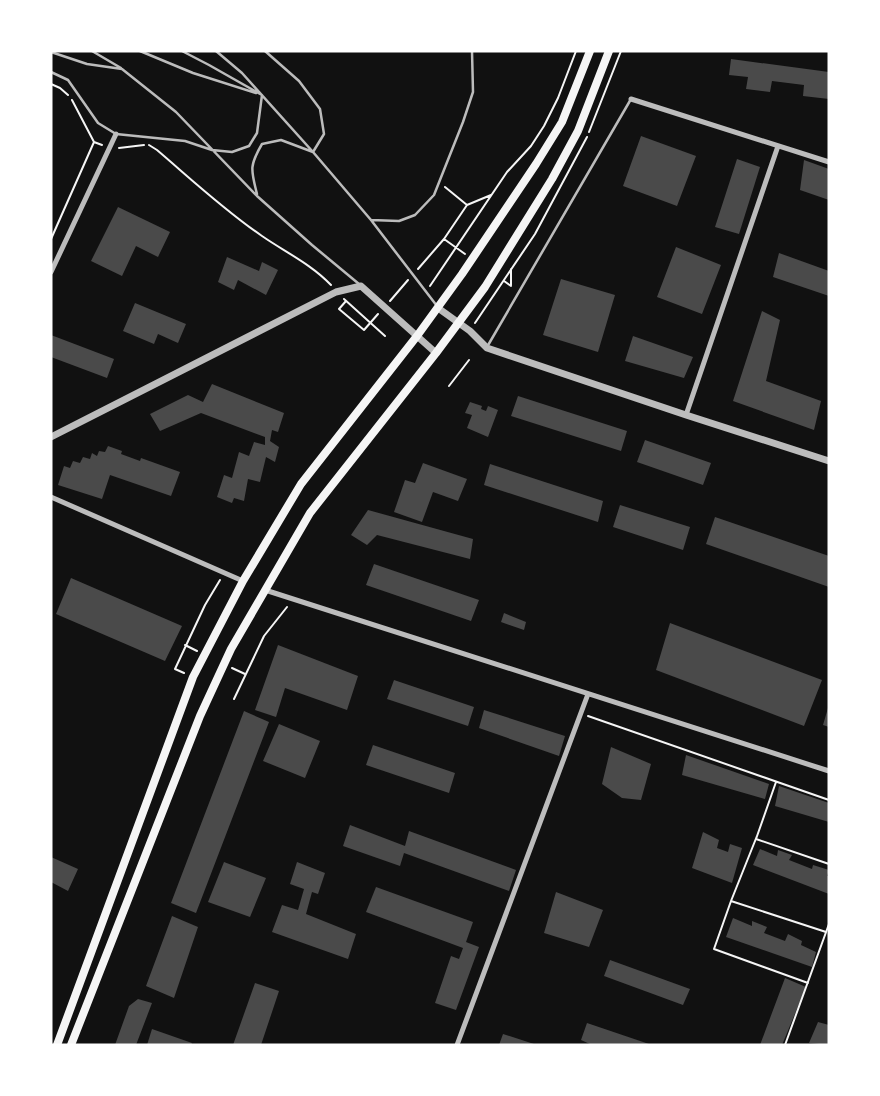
<svg xmlns="http://www.w3.org/2000/svg" width="880" height="1096" font-family="'Nunito Sans',sans-serif">
  <style>
    .building { fill: #4a4a4a }
    .lines { fill: none; stroke-linecap: round; stroke-linejoin: round }
    .path { stroke: #f5f5f5; stroke-width: 2 }
    .service { stroke: #bcbcbc; stroke-width: 2.5 }
    .minor { stroke: #bcbcbc; stroke-width: 5 }
    .tertiary { stroke: #bcbcbc; stroke-width: 7 }
    .secondary { stroke: #f5f5f5; stroke-width: 8 }
  </style>
  <rect width="100%" height="100%" fill="#111"/>
  <!-- building -->
  <path class="building" d="M731,59l98,13v27l-26,-3 1,-11 -32,-4 -2,11 -24,-3 2,-12 -19,-2z
    M641,136l55,20 -19,50 -54,-20z
    M737,159l23,8 -21,67 -24,-7z
    M804,160l25,9v31l-29,-10z
    M118,207l52,25 -12,25 -22,-11 -14,30 -31,-15z
    M676,247l45,18 -19,49 -45,-17z
    M779,253l50,18v25l-56,-19z
    M227,257l32,14 3,-9 16,8 -12,25 -28,-15 -4,10 -16,-8z
    M561,279l54,16 -17,57 -55,-17z
    M135,303l51,21 -8,19 -20,-9 -4,10 -31,-13z
    M762,311l18,9 -14,61 55,20 -7,29 -81,-29z
    M51,335l63,24 -7,19 -56,-21z
    M633,336l60,21 -9,21 -59,-17z
    M212,384l72,29 -6,19 -6,-2 -2,11 9,6 -4,15 -9,-5 -6,25 -12,-3 -4,22 -10,-3 -2,5 -15,-6 7,-22 8,3 7,-26 10,4 5,-14 11,3v-8l-64,-24 -41,18 -10,-17 38,-19 15,7z
    M518,396l109,35 -6,20 -110,-35z
    M470,402l12,4 -1,3 5,2 2,-5 10,4 -10,27 -21,-9 5,-13 -7,-2z
    M645,440l66,23 -8,22 -66,-23z
    M108,446l14,5 -1,3 19,7 1,-3 39,14 -9,24 -61,-21 -8,24 -44,-14 6,-19 6,2 3,-7 7,2 3,-6 7,2 2,-6 5,3 2,-5 6,1z
    M423,463l44,16 -9,22 -25,-9 -11,30 -28,-10 11,-32 10,3z
    M490,464l113,37 -5,21 -114,-37z
    M620,505l70,22 -7,23 -70,-23z
    M368,510l105,29 -3,20 -93,-24 -10,10 -16,-10z
    M715,517l114,39v31l-123,-43z
    M374,564l105,36 -8,21 -105,-36z
    M71,578l111,48 -17,35 -109,-47z
    M504,613l22,9 -2,8 -23,-8z
    M670,623l152,57 -18,46 -148,-56z
    M278,645l80,31 -11,34 -62,-22 -9,29 -21,-7z
    M394,680l80,27 -6,19 -81,-27z
    M828,708h1v19l-6,-2z
    M484,710l81,26 -6,20 -80,-28z
    M244,711l25,11 -73,191 -25,-10z
    M279,724l41,17 -15,37 -42,-17z
    M373,745l82,28 -6,20 -83,-28z
    M611,747l40,17 -10,36 -19,-2 -20,-14z
    M686,755l83,29 -4,15 -83,-24z
    M779,786l50,17v19l-54,-16z
    M350,825l55,21 4,-15 107,39 -7,21 -105,-38 -4,13 -57,-20z
    M703,832l16,8 -2,8 11,4 2,-8 12,4 -10,35 -40,-15z
    M760,849l17,7 1,-6 14,5 -3,5 23,9 1,-4 16,5 -2,6h2v18l-76,-29z
    M51,857l27,12 -10,22 -17,-9z
    M224,862l42,16 -16,39 -42,-15z
    M297,862l28,11 -7,21 -6,-2 -6,22 50,20 -8,25 -76,-27 10,-27 16,5 6,-21 -14,-5z
    M376,887l97,35 -7,20 13,5 -23,63 -21,-7 16,-47 8,3 4,-11 -97,-36z
    M556,892l47,18 -14,37 -45,-14z
    M172,916l26,11 -24,71 -28,-12z
    M733,918l19,8v-5l15,6 -3,6 21,8 3,-7 14,7 -1,4 15,7 -4,15 -86,-30z
    M610,960l80,29 -7,16 -79,-29z
    M785,978l21,9 -24,58h-22z
    M255,983l24,8 -18,54h-28z
    M138,999l14,4 -16,42h-21l14,-39z
    M818,1022l11,3v20l-20,-2z
    M587,1023l62,21v1h-57l-11,-5z
    M152,1029l40,14 -1,2h-44z
    M503,1034l31,10v1h-35z"/>
  <g class="lines">
    <!-- path -->
    <path class="path" d="M51,84l9,4 8,7
      M589,132l32,-81
      M94,142l8,3
      M149,145l8,5c34,29 67,60 105,86 23,16 49,28 69,49
      M119,148l25,-3
      M445,187l22,18 24,-10
      M51,239l43,-97 -22,-42
      M444,239l21,15
      M418,269l26,-30 23,-34
      M504,281l7,5
      M511,285v-16
      M430,286l77,-114 24,-26 13,-20 14,-28 18,-47
      M344,299l41,37
      M346,301l-7,8 25,21 14,-16
      M390,301l18,-21
      M475,323l60,-89 52,-97
      M449,386l20,-26
      M185,645l12,6
      M232,668l13,6
      M184,673l-9,-4 30,-64 15,-25
      M234,699l30,-63 23,-29
      M588,716l241,84
      M776,782l-20,57 73,25
      M757,836l-26,65 95,31
      M731,901l-17,48 94,34
      M785,1045l44,-121"/>
    <!-- service -->
    <path class="service" d="M92,51l29,17
      M140,51l53,22 63,20
      M216,51l26,22 71,79 58,68 66,86
      M51,52l36,12 35,5 54,43 81,84 55,49 47,39
      M51,72l17,8 30,43 18,11 69,7 27,9 20,2 17,-6 8,-13 5,-38 -53,-30 -27,-14
      M257,194c-6,-24 -8,-28 5,-50l19,-4 32,12 11,-18 -4,-25 -21,-28 -34,-30
      M371,220l28,1 16,-6 19,-20 29,-73 10,-30 -1,-41
      M487,347l144,-248"/>
    <!-- minor -->
    <path class="minor" d="M631,99l198,63
      M51,272l65,-138
      M686,415l92,-269
      M51,497l192,84
      M265,590l564,181
      M457,1045l131,-351"/>
    <!-- tertiary -->
    <path class="tertiary" d="M438,308l32,23 17,17 199,67 143,46
      M51,437l285,-145 25,-6 75,67"/>
    <!-- secondary -->
    <path class="secondary" d="M57,1045l136,-368 50,-96 58,-97 116,-148 45,-62 74,-110 26,-42 28,-71
      M71,1045l129,-329 31,-67 79,-136 126,-160 49,-66 67,-108 26,-48 31,-80"/>
  </g>
  <!-- border -->
  <rect width="880" height="1096" fill="none" stroke="#ffffff" stroke-width="105"/>
</svg>
